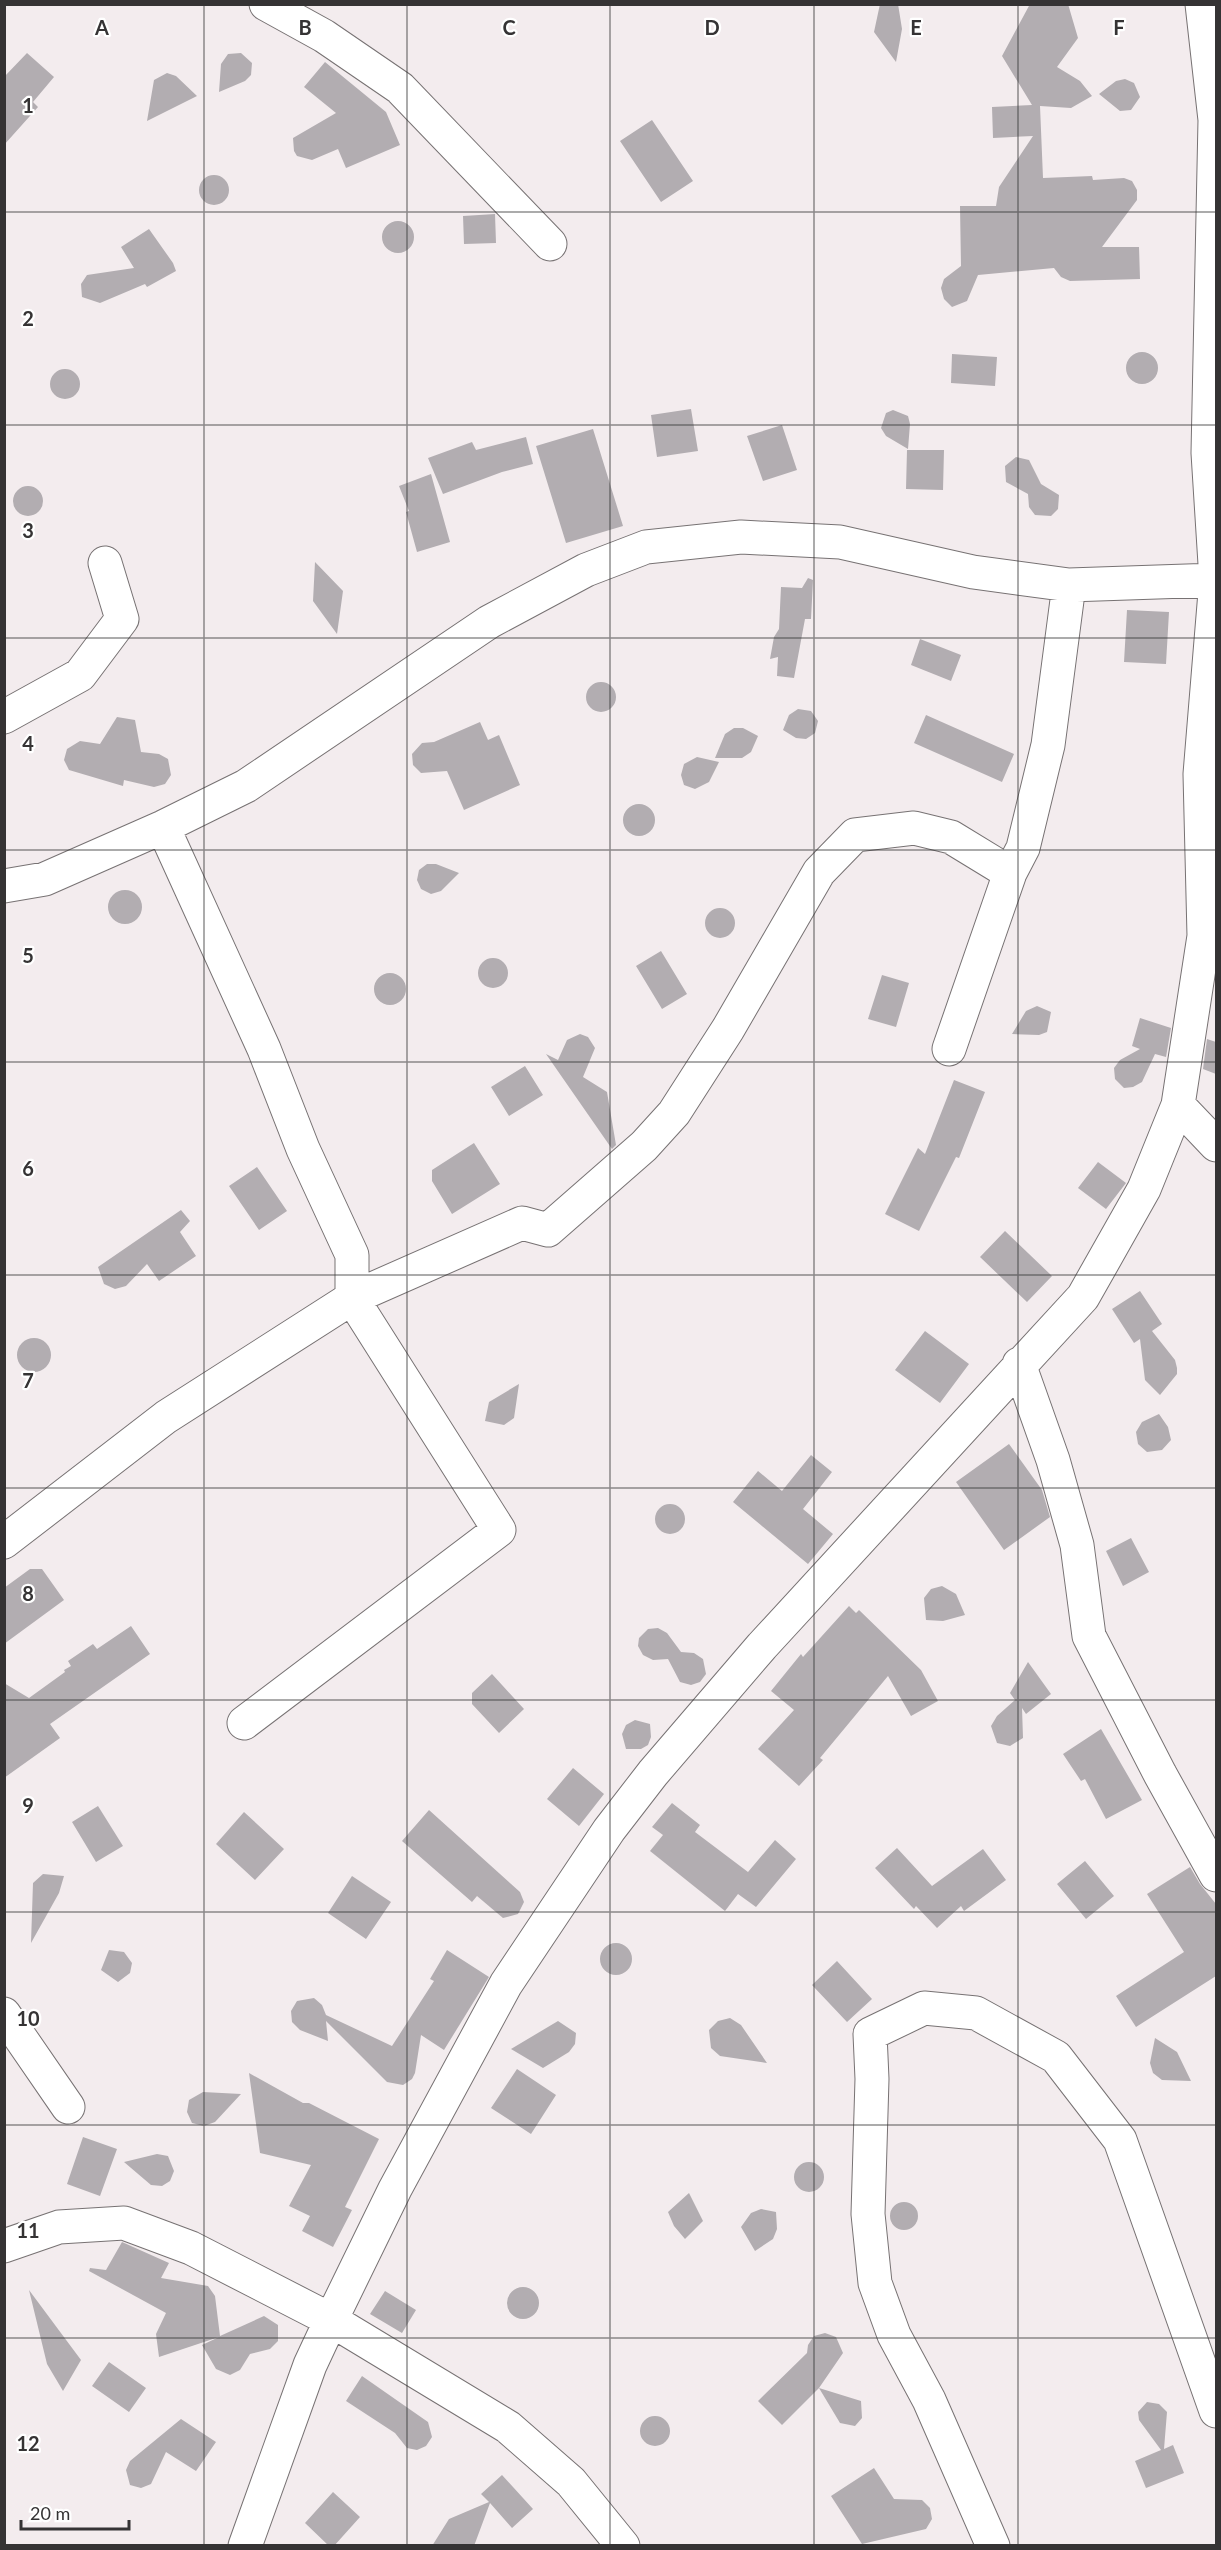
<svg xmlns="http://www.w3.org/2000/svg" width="1221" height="2550" font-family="Lato,sans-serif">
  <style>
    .building { fill: #b2adb1 }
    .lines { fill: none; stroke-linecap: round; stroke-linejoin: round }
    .minor-casing { stroke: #777273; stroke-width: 35 }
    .minor { stroke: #fff; stroke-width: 33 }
    .grid { fill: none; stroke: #353334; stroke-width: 1.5; stroke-opacity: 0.55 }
    .grid-label { font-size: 20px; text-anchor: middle; font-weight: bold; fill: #353334; stroke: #fff; stroke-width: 4.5; stroke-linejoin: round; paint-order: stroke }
  </style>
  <rect width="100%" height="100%" fill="#f3ecee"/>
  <!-- building -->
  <path class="building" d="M880,4h18l4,25 -6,33 -22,-30z
    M1030,4h38l10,34 -21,29 23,14 12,15 -21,12 -31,-2 3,72 49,-2 1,4 31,-2 8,3 5,9v10l-35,47h37l1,32 -70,2 -9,-4 -7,-9 -76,7 -11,26 -15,6 -8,-8 -3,-11 3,-9 17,-13 -1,-60h36l3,-19 34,-51 -40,2 -1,-31 40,-2 -30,-49z
    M27,53l27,24 -21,25 5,5 -34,38v-68z
    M241,53l11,10 -1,12 -6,6 -26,11 2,-28 7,-10z
    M325,62l61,50 14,33 -54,23 -8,-19 -26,11 -15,-4 -3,-5 -1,-13 43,-25 -32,-26z
    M167,73l9,3 21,20 -50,25 7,-41z
    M1125,79l9,4 6,14 -9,13 -11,1 -21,-17 17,-13z
    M652,120l41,61 -32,21 -41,-61z
    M199 190a15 15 0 1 1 30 0a15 15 0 1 1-30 0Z
    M495,214l1,29 -32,1 -1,-28z
    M382 237a16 16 0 1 1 32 0a16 16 0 1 1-32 0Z
    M149,229l24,34 3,8 -29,16 -2,-3 -45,19 -18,-6 -1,-13 6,-9 47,-7 -13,-21z
    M1126 368a16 16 0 1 1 32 0a16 16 0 1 1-32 0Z
    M952,354l45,3 -2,29 -44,-3z
    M50 384a15 15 0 1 1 30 0a15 15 0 1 1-30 0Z
    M691,409l7,42 -41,6 -6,-42z
    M893,410l15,6 2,8 -2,25 -22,-13 -5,-8 5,-15z
    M782,425l15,45 -34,11 -16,-45z
    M593,429l30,97 -57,17 -30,-97z
    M526,437l7,27 -31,8 -59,22 -15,-36 44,-16 4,8z
    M907,450h37l-1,40 -37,-1z
    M1016,457l13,3 12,24 18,11 -1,14 -7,7 -16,-1 -6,-8 -1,-13 -22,-12 -1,-16z
    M431,474l19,68 -33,10 -11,-40 3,-1 -10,-25z
    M13 501a15 15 0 1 1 30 0a15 15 0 1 1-30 0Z
    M315,562l28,29 -6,43 -24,-33z
    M808,578l5,2 -2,39h-6l-11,59 -17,-2 1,-19 -8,2 4,-22 5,-8 2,-42 21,1z
    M1127,610l42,2 -3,52 -42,-2z
    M920,639l41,16 -10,26 -40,-16z
    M586 697a15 15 0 1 1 30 0a15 15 0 1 1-30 0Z
    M798,709l13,2 7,10 -3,12 -9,6 -10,-1 -13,-8 6,-15z
    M926,715l88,39 -12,28 -88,-39z
    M117,717l18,3 6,32 18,2 9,5 3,16 -6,9 -11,3 -30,-7 -1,6 -54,-16 -5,-10 3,-11 13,-8 20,3z
    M480,722l8,18 11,-5 21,50 -56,25 -17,-39 -26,2 -8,-8 -1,-11 10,-11 12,-1z
    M734,728h9l15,8 -7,16 -9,6h-27l10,-24z
    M697,757l22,5 -10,20 -14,7 -11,-4 -3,-10 3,-11z
    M623 820a16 16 0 1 1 32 0a16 16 0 1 1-32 0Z
    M427,864h9l23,9 -18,18 -10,3 -10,-5 -4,-9 2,-10z
    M108 907a17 17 0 1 1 34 0a17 17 0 1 1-34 0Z
    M705 923a15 15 0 1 1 30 0a15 15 0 1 1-30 0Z
    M661,951l26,43 -25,15 -26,-43z
    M478 973a15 15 0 1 1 30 0a15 15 0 1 1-30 0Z
    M374 989a16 16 0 1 1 32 0a16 16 0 1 1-32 0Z
    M882,975l27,8 -13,44 -28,-8z
    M1037,1006l14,6 -4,20 -8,3 -27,-1 14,-23z
    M1140,1018l31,10 -5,29 -11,-3 -13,28 -9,5 -9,1 -9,-9 -1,-11 6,-8 20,-11 -8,-3z
    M580,1034l8,3 7,11 -12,29 24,15 9,53 -4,4 -66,-95 12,6 9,-20z
    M1207,1039l9,3v32l-13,-5z
    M525,1066l18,29 -34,21 -18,-29z
    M954,1080l31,12 -26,66 -3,-1 -37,74 -34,-17 33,-66 7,6z
    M474,1143l26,41 -48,30 -20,-33v-11z
    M1098,1162l28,21 -20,26 -28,-21z
    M257,1167l30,44 -28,19 -30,-44z
    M181,1210l9,11 -10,11 16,24 -37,25 -12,-17 -21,22 -11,3 -11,-5 -6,-17z
    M1005,1231l47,45 -25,26 -47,-45z
    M1140,1291l22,33 -10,7 23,29 2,8v6l-17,21 -15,-15 -5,-41 -6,4 -22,-34z
    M925,1331l44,33 -29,39 -45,-33z
    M17 1355a17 17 0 1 1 34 0a17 17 0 1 1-34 0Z
    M519,1384l-5,34 -10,7 -19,-4 4,-19z
    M1159,1414l9,13 3,13 -9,10 -15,2 -9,-8 -2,-12 6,-10z
    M1009,1444l33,46 8,27 -46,33 -48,-68z
    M811,1455l21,17 -29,37 30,25 -25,30 -75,-62 25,-31 24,20z
    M655 1519a15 15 0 1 1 30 0a15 15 0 1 1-30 0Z
    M1131,1538l18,34 -26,14 -17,-35z
    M30,1569h12l22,31 -60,44v-56z
    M942,1586l14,8 9,21 -22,6 -17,-1 -2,-22 7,-9z
    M849,1606l7,7 3,-3 62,60 17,31 -27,15 -23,-40 -68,82 3,2 -24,26 -41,-37 36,-39 -23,-19 30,-37 2,3z
    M131,1626l19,28 -100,70 10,14 -56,40v-95l25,15 36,-26 -1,-2 7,-4 -3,-5 25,-17 4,5z
    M658,1628l9,5 14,19 13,1 9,6 3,15 -6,8 -9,3 -11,-3 -12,-23 -15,1 -10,-5 -5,-9 1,-8 9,-9z
    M1028,1662l23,32 -25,20 -4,-6 1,30 -13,8 -13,-3 -6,-17 6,-10 18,-16 -5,-7z
    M492,1674l32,35 -25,24 -27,-29v-11z
    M635,1720l15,4 1,13 -3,8 -7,4h-15l-4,-15 4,-9z
    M1101,1729l41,71 -36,19 -21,-40 -4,2 -18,-27z
    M573,1768l31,26 -25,32 -32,-27z
    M672,1803l28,22 -5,7 53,40 27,-32 21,19 -40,48 -18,-13 -13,17 -75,-60 13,-16 -11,-8z
    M98,1806l25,40 -27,16 -24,-40z
    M429,1810l91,82 4,10 -6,12 -15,4 -26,-22 -5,6 -70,-61z
    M244,1812l40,37 -29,31 -39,-36z
    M897,1848l35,38 51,-37 23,31 -42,31 -3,-5 -24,22 -21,-22 -2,3 -39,-41z
    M1085,1861l29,35 -28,23 -29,-35z
    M1190,1867l10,17 16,20v72l-80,51 -20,-31 68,-44 -37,-58z
    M43,1874l21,2 -5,17 -28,50 2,-60z
    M352,1876l39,26 -25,37 -38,-26z
    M600 1959a16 16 0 1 1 32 0a16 16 0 1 1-32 0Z
    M109,1950l15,2 8,11 -2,10 -12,9 -17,-12z
    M447,1950l42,27 -45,73 -23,-15 -6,38 -3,6 -9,6 -16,-3 -61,-61 2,20 -28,-11 -8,-8 -1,-11 6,-10 17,-3 8,7 4,10 66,31 42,-65 -4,-2z
    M837,1961l35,38 -25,23 -35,-37z
    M730,2018l11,7 26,38 -47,-7 -9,-8 -2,-18 9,-9z
    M558,2021l18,12 -1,11 -6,8 -26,16 -32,-19z
    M1155,2038l22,14 14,29 -29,-1 -9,-7 -3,-10z
    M517,2069l39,26 -25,39 -40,-26z
    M249,2073l54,30h6l70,36 -34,68 7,3 -19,37 -31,-16 8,-15 -21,-10 22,-41 -51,-12z
    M203,2092l38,2 -26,28 -11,4 -12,-3 -5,-11 2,-12z
    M83,2137l34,12 -17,47 -33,-12z
    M157,2154l11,2 6,15 -4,10 -8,5 -11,-1 -27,-23z
    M794 2177a15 15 0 1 1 30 0a15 15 0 1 1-30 0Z
    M689,2193l14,28 -18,18 -11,-13 -6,-14z
    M890 2216a14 14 0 1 1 28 0a14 14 0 1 1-28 0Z
    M761,2209l15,3 1,17 -4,10 -18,12 -14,-24 10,-14z
    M122,2242l47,21 -8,15 47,8 7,10 5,40 44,-20 14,9v16l-8,8 -20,5 -10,16 -10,5 -14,-6 -14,-24 17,-8 -60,20 -3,-23 10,-21 -77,-42 1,-3 16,2z
    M507 2303a16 16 0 1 1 32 0a16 16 0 1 1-32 0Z
    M29,2290l52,70 -18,31 -16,-27z
    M385,2291l31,19 -14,23 -32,-19z
    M825,2333l11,4 7,16 -24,35 42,13 1,17 -7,8 -15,-3 -21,-35 -37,37 -24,-24 49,-48 1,-8 6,-9z
    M109,2362l37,26 -17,24 -37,-26z
    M362,2376l66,46 4,15 -6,9 -9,4 -10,-2 -12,-15 -49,-32z
    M1147,2402l12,2 8,8 -3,37 9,-4 11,28 -38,15 -11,-27 26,-11 -22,-30 -1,-8z
    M640 2431a15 15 0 1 1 30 0a15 15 0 1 1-30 0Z
    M181,2419l35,23 -20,29 -30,-19 -15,32 -10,4 -11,-3 -4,-15 4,-9z
    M874,2468l20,31 28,1 8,8 2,11 -6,10 -64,15 -31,-48z
    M502,2475l31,34 -21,19 -22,-25 -16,43h-42l17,-27 40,-17 -8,-8z
    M333,2492l27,25 -26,29h-5l-24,-23z"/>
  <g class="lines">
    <defs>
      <path id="minor" d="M266,4l58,32 76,52 150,156
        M4,717l76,-42 42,-56 -17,-56
        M163,827l101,222 39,100 49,106v43l170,-75 26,7 96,-84 30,-33 54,-84 91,-157 36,-37 59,-7 37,9 59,36 13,-25 25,-103 21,-160
        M4,886l41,-7 118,-52 83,-41 243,-164 97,-52 60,-23 95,-10 99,5 133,30 96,13 147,-5
        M949,1049l61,-176
        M1178,1105l38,40
        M1019,1364l34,96 24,85 12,91 71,138 56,101
        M4,1542l162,-125 186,-119 147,232 -255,193
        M4,2014l64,93
        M4,2246l55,-19 65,-4 67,25 140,72 177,107 63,55 52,64
        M245,2546l65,-181 21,-45 64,-131 111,-205 103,-154 44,-57 109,-127 321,-349 61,-108 34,-84 26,-169 -4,-162 16,-194 -8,-127 7,-333 -13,-116
        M993,2546l-64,-146 -35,-65 -19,-52 -7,-69 4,-135 -2,-45 54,-26 52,5 80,44 64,83 96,271"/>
    </defs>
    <!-- minor casing -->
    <use href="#minor" class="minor-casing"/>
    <!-- minor -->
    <use href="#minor" class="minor"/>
  </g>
  <!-- grid -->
  <path class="grid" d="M204,4v2542M407,4v2542M610,4v2542M814,4v2542M1018,4v2542M4,212h1212M4,425h1212M4,638h1212M4,850h1212M4,1062h1212M4,1275h1212M4,1488h1212M4,1700h1212M4,1912h1212M4,2125h1212M4,2338h1212"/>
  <g class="grid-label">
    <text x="102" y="35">A</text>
    <text x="305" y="35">B</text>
    <text x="509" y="35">C</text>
    <text x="712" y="35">D</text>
    <text x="916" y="35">E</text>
    <text x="1119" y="35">F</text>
    <text x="28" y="113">1</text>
    <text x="28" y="326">2</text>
    <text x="28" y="538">3</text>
    <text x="28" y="751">4</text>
    <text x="28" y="963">5</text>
    <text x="28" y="1176">6</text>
    <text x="28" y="1388">7</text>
    <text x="28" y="1601">8</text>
    <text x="28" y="1813">9</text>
    <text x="28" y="2026">10</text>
    <text x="28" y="2238">11</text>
    <text x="28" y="2451">12</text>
  </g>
  <!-- border -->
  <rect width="1221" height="2550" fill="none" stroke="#353334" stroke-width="12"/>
  <!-- scale -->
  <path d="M21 2520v9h108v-9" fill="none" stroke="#353334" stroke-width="3"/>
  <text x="30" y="2520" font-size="18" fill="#353334" stroke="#ffffff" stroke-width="4.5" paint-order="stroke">20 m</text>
</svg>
